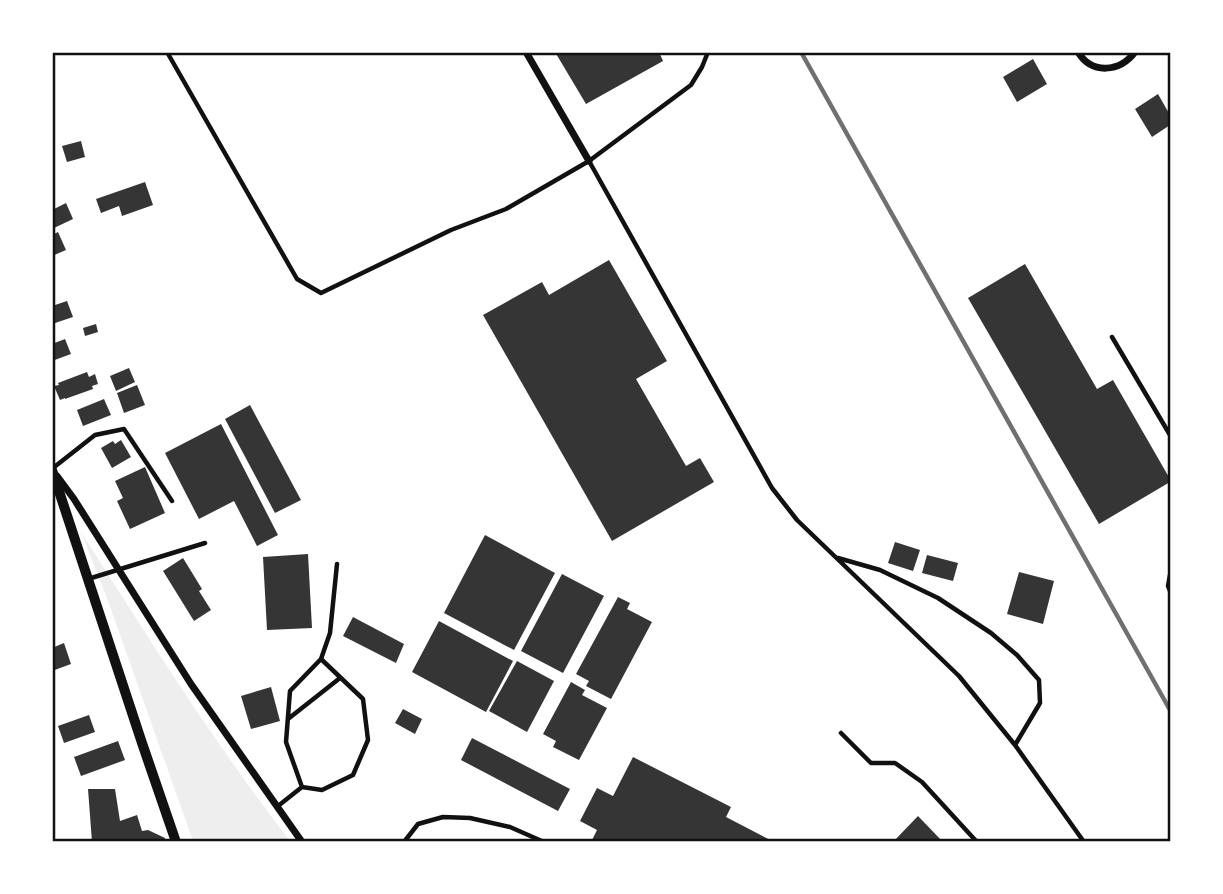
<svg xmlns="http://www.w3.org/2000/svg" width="1223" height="894" font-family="Inter,sans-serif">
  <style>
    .green { fill: #eee }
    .building { fill: #353535 }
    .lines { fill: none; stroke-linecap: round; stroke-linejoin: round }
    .service { stroke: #111; stroke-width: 4.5 }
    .minor { stroke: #111; stroke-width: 7 }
    .tertiary { stroke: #111; stroke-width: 10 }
    .rail { stroke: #707070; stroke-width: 4.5 }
    .neatline { fill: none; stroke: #111; stroke-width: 2.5 }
  </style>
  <rect width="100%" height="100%" fill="#fff"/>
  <!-- green -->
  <path class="green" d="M81,532c67,105 133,211 209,309h-97l-86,-243z"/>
  <!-- building -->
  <path class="building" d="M555,52h104l4,9 -77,43z
    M1033,59l14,25 -30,18 -14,-25z
    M1158,94l12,21v10l-18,12 -17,-28z
    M81,141l4,16 -18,5 -5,-16z
    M145,182l8,23 -31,11 -3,-10 -18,7 -5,-14z
    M66,203l7,16 -19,9 -2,-18z
    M58,232l8,18 -14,6v-21z
    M609,260l58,101 -31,18 50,87 14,-8 14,24 -102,59 -129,-226 59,-33 7,13z
    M1025,264l72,125 16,-9 57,99v3l-71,42 -131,-226z
    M67,301l6,16 -21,7v-18z
    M96,324l2,8 -13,4 -2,-8z
    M65,339l6,15 -19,7v-17z
    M129,368l6,14 -19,9 -6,-15z
    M87,372l2,5 6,-3 3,10 -6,2 1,3 -28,10v-1l-5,2 -6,-14 5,-1 -1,-2z
    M137,385l8,20 -21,8 -7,-20z
    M104,399l7,16 -28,11 -6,-16z
    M250,405l51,95 -26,13 -50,-94z
    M221,424l57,111 -21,11 -23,-45 -35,18 -34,-66z
    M121,440l10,17 -19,11 -11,-20 12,-7 2,3z
    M145,467l20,46 -35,16 -13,-28 6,-3 -8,-17z
    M485,535l70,38 -41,77 -70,-37z
    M895,542l25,8 -7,21 -25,-8z
    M308,554l4,74 -45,2 -4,-73z
    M927,555l31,8 -5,18 -31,-8z
    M183,558l19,31 -3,2 12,19 -17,11 -31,-50z
    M1019,572l35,9 -11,43 -36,-10z
    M562,574l42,22 -41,77 -42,-22z
    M618,597l12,6 -3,6 25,13 -41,77 -25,-13 3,-5 -13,-7z
    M353,617l51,27 -8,19 -53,-27z
    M439,621l74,40 -27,51 -74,-40z
    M64,643l7,21 -19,7v-23z
    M517,661l37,20 -27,51 -38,-21z
    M571,682l14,8 -3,5 25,13 -28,52 -26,-13 3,-6 -13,-7z
    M271,687l9,34 -29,8 -10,-33z
    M403,709l19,10 -7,15 -20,-11z
    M89,715l6,17 -31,11 -6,-17z
    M472,738l98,51 -12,22 -97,-51z
    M118,741l7,19 -44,16 -7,-19z
    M633,757l98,50 -5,10 48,25h-183l6,-12 -17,-9 17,-33 16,8z
    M88,789h27l5,32 17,-6 5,16 6,-1 17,8 -1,4h-72z
    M918,816l25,26h-50z"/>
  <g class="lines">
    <!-- service -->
    <path class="service" d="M167,52l130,227 24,14 130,-63 55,-21 83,-48 102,-76 11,-18 6,-15
      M589,161l183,327 25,32 162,156 56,69 69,97
      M1112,337l58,98
      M53,468l42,-33 29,-6 48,72
      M838,558l42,12 58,28 53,35 26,22 22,25 1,23 -25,42
      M1170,575l-2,11 2,5
      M88,579l117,-36
      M288,719l52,-41
      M841,733l30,30h24l27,19 55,60
      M302,787l20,3 31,-15 15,-35 -5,-41 -42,-40
      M278,806l24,-19 -16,-45 4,-51 31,-32 9,-26 7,-69
      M404,842l14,-18 25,-7 27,1 40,9 34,15"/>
    <!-- minor -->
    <path class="minor" d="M526,52l63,109
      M1078,52c14,23 42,20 57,0
      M57,476l17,23 117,185 111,158"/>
    <!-- tertiary -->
    <path class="tertiary" d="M52,470l90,273 34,99"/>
    <!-- rail -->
    <path class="rail" d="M801,52l369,658"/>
  </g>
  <!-- border -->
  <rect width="1223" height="894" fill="none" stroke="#ffffff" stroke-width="108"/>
  <rect x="54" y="54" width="1115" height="786" class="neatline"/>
</svg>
